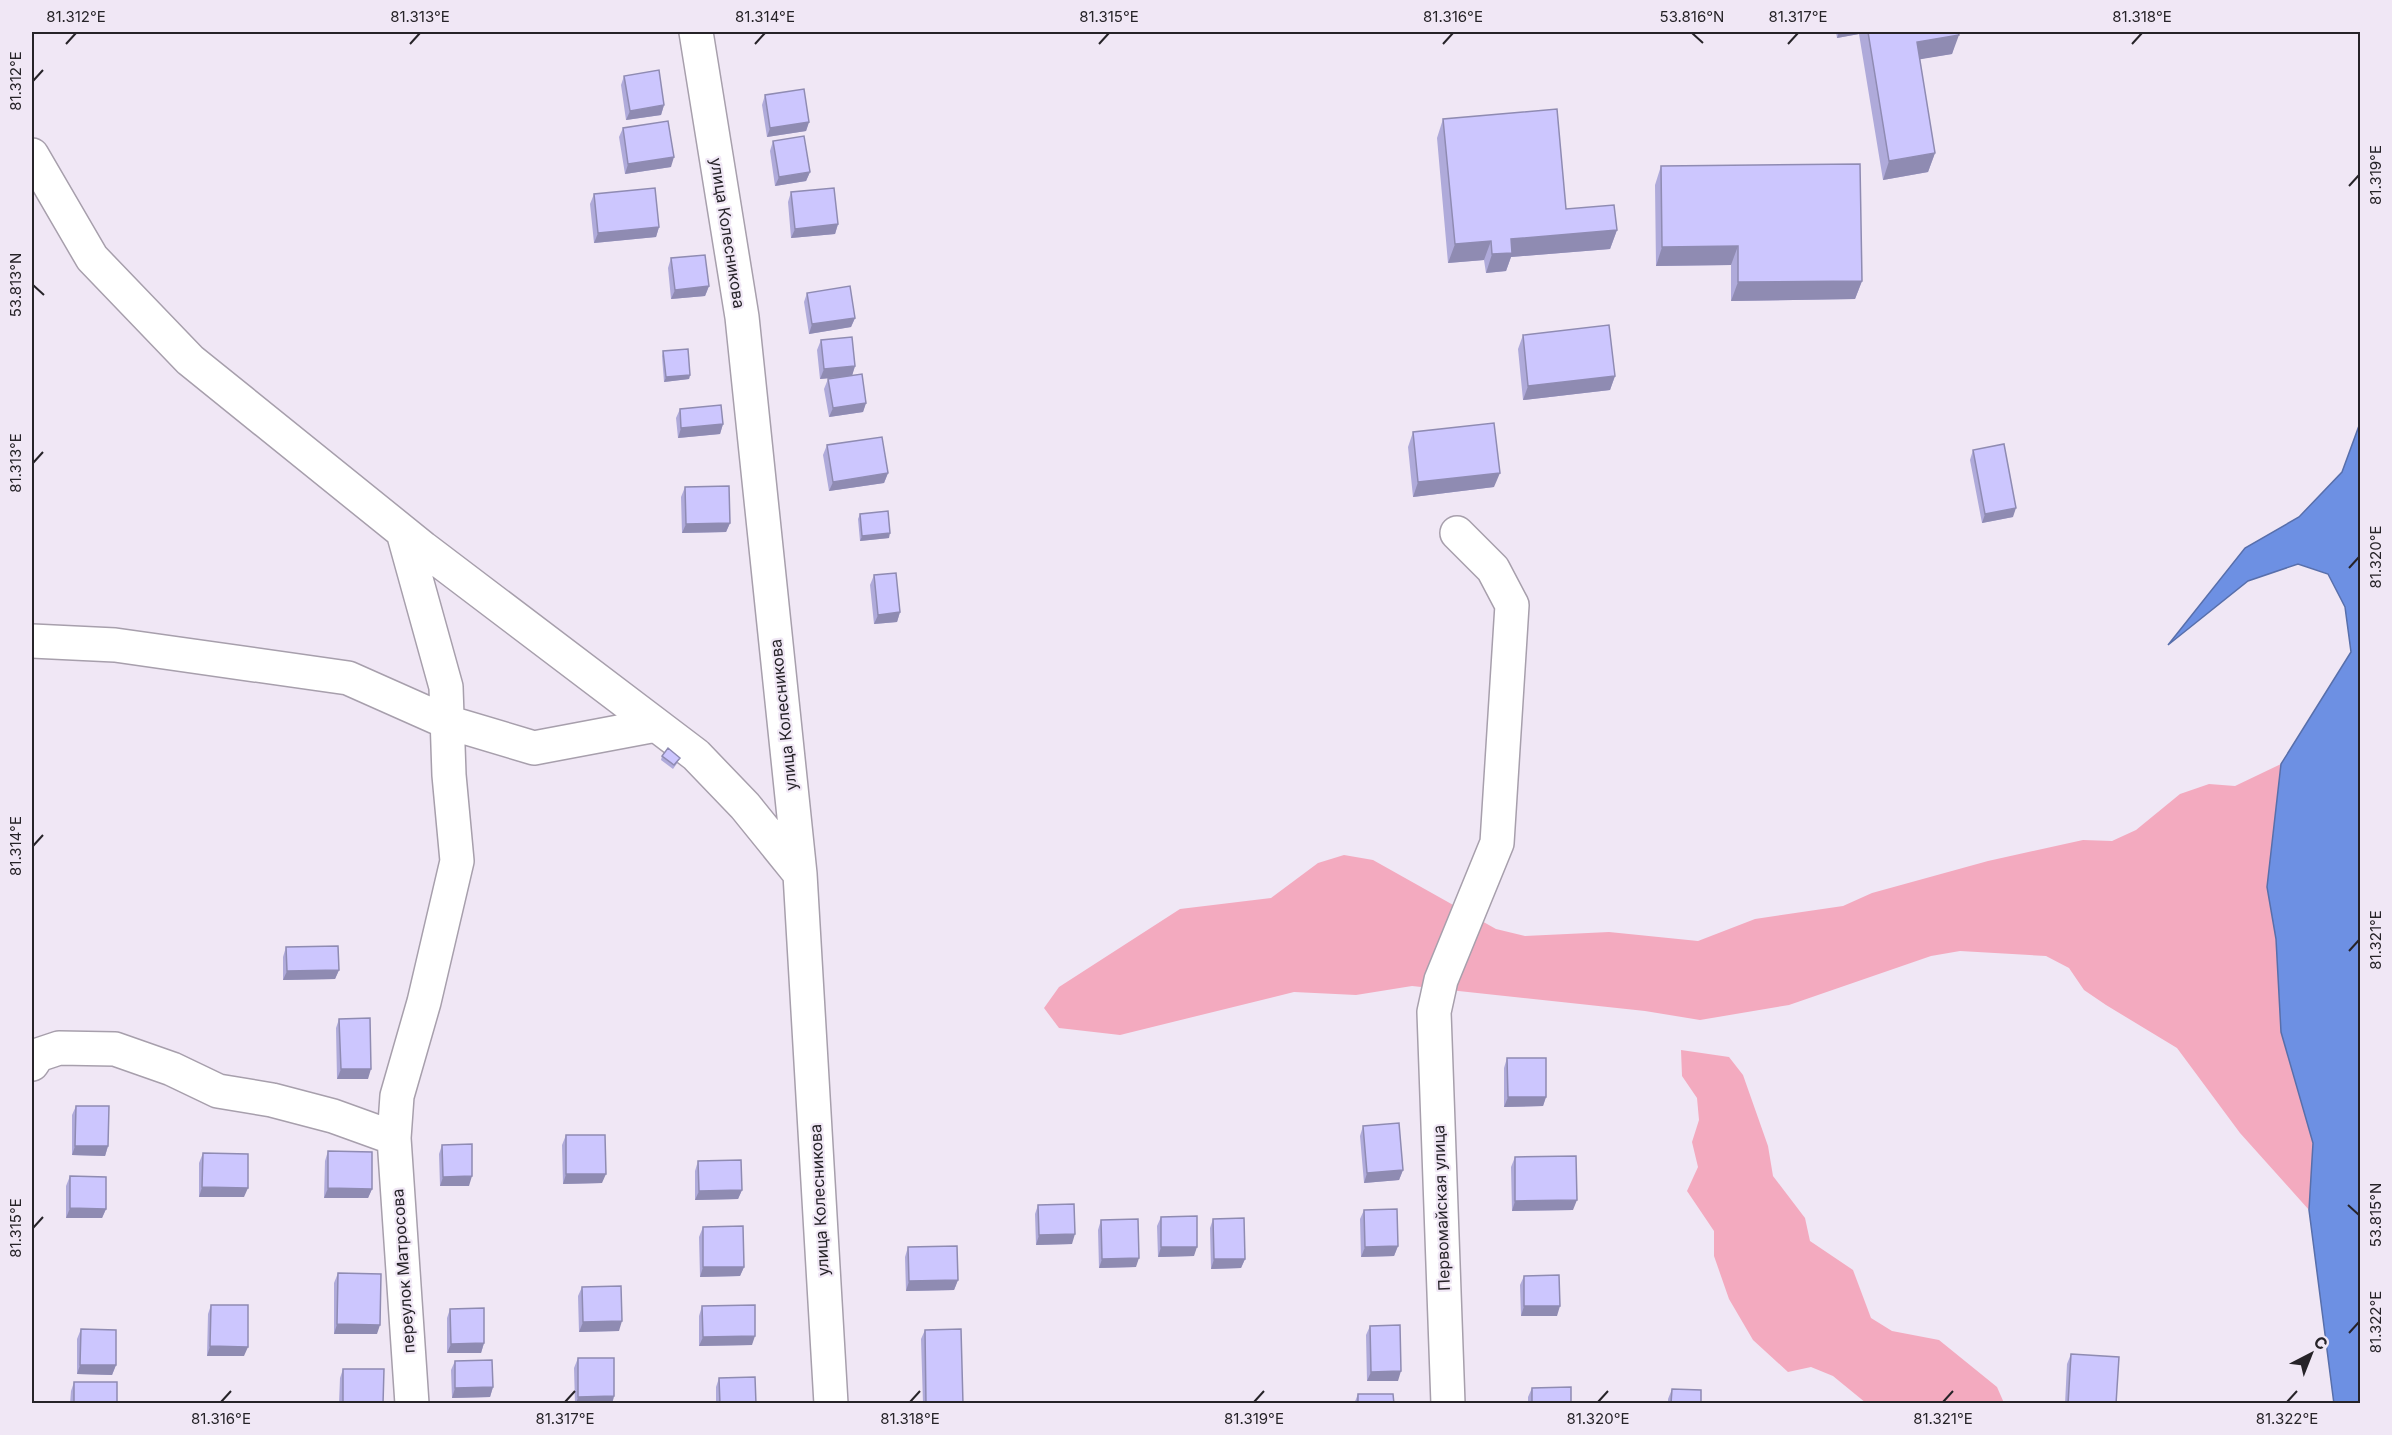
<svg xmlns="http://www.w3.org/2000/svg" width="2392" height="1435" font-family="Inter,sans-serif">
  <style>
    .green { fill: #f3aabf }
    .water { fill: #6d90e3; stroke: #586fab; stroke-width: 1.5 }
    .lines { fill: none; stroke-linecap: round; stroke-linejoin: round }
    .minor-casing { stroke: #a79fac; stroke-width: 36 }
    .minor { stroke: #fff; stroke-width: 33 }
    .wall { fill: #afaada }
    .shaded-wall { fill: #8f8bb2 }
    .building { fill: #ccc6fe; stroke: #8f8bb2; stroke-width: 1.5 }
    .ticks { fill: none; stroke: #262328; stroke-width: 2 }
    .labels { text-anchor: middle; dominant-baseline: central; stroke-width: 4.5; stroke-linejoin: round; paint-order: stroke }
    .street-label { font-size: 16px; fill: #262328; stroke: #f0e7f5 }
    .neatline { fill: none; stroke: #262328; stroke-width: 2 }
    .ticks-label { font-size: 15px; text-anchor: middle; fill: #262328 }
  </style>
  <rect width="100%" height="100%" fill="#f0e7f5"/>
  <!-- green -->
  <path class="green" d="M2281,764l-14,123 9,52 5,93 32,111 -4,67 -69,-77 -63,-85 -71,-43 -22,-15 -15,-22 -23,-12 -86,-5 -29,5 -142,49 -89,15 -55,-9 -233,-25 -56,9 -62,-3 -174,43 -61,-7 -15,-20 15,-21 121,-78 91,-11 47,-35 26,-8 29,5 123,69 29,7 84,-4 89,9 57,-22 88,-13 29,-13 116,-32 95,-21 29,1 24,-11 44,-36 29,-10 26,2z
    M1681,1050l48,7 14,18 25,71 5,30 32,42 5,23 43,29 18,48 21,13 47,9 58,47 7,16h-138l-33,-27 -22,-9 -23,5 -35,-32 -24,-41 -15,-43v-25l-27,-40 11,-24 -6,-25 7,-22 -2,-22 -15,-22z"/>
  <!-- water -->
  <path class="water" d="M2360,423v980l-26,1 -25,-194 4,-67 -32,-111 -5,-93 -9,-52 14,-123 70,-112 -6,-45 -17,-33 -30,-10 -50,17 -80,64 77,-97 54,-31 43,-45z"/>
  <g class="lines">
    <defs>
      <path id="minor" d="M696,32l46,285 58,557 31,530
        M32,155l60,103 98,102 233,188 273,207 49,51 55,68
        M32,641l83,4 233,33 99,44 87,26 122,-23
        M32,1064l6,-9 21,-7 56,1 57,20 46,22 54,9 61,16 61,22 3,-42 27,-94 33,-141 -8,-86 -3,-88 -43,-155
        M394,1138l18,266
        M1448,1404l-14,-392 7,-32 56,-137 15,-238 -19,-36 -36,-36"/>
    </defs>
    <!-- minor casing -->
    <use href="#minor" class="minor-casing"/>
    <!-- minor -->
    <use href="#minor" class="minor"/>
  </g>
  <!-- wall -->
  <path class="wall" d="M1836,32h122l-6,22 -33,5 16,94 -7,19 -45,8 -24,-146 -22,4z
    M624,76l40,29 -3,10 -35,5 -5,-35z
    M765,95l44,27 -3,9 -39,6 -5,-32z
    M1443,119l123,90 51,21 -7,19 -99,8 -5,14 -20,2 -2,-13 -36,3 -11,-125z
    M623,128l48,39 -46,7 -6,-37z
    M773,141l37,31 -4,9 -31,5 -5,-35z
    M1661,166l201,115 -7,18 -124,2v-36l-75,1 -1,-81z
    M791,192l47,32 -3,10 -44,4 -3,-36z
    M594,194l65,33 -3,10 -62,6 -4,-39z
    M671,258l38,28 -4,10 -34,3 -3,-31z
    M807,293l48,25 -4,9 -42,7 -5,-32z
    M1523,335l92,41 -5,14 -87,10 -5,-51z
    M821,340l34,26 -3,9 14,28 -3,9 -34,5 -5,-28 4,-10 20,-3 -28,3 -3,-29z
    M663,351l27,24 -1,4 -25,3 -2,-26z
    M680,409l43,15 -3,10 -42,4 -2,-20z
    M1413,432l81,55 -81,10 -5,-50z
    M827,445l61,28 -4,10 -55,8 -6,-36z
    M1973,450l40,67 -31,6 -12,-63z
    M685,487l45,36 -4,9 -44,1 -1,-36z
    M860,514l29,24 -29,3 -2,-22z
    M874,575l26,37 -3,10 -23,2 -4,-39z
    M662,756l16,6 -5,7 -12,-9z
    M286,947l53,23 -4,9 -52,1v-23z
    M339,1019l29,60h-31l-1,-51z
    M1507,1058l39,39 -3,9 -39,1v-39z
    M76,1106l32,40 -3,10 -33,-1v-40z
    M1363,1126l40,44 -4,10 -35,3 -4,-47z
    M566,1135l36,48 -39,1 -1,-39z
    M442,1145l27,41h-29l-1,-32z
    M328,1151l44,38 -4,9h-44l1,-37z
    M203,1153l41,44h-45v-34z
    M1515,1157l58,53 -61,1 -1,-44z
    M698,1161l44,29 -4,9 -43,1v-29z
    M70,1176l36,33 -4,9h-36v-32z
    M1038,1205l34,39 -36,1 -1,-31z
    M1364,1210l34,36 -4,10 -33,1 -1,-38z
    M1161,1217l33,39 -36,1 -1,-31z
    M1213,1219l32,40 -4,9 -30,1 -1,-41z
    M1101,1220l35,47 -37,1 -1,-38z
    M703,1227l41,40 -4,9 -40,1 -1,-40z
    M908,1247l50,33 -4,10 -48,1 -1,-34z
    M338,1273l39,61h-43v-51z
    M1524,1276l33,40h-36l-1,-31z
    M582,1287l37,44 -40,1 -1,-36z
    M211,1305l33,51h-37l1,-42z
    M702,1306l50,39 -53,1v-30z
    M450,1309l34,34 -3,10h-34v-35z
    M1370,1326l28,55h-31l-1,-46z
    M81,1329l35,36 -4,10 -35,-1v-35z
    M925,1330l38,74h-40l-2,-65z
    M2071,1354l45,50h-51l2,-40z
    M578,1358l36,38 -2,8h-37l-1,-36z
    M455,1361l38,26 -3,10 -38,1 -1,-28z
    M343,1369l40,35h-44l1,-26z
    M719,1378l37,26h-40v-17z
    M74,1382l43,22h-47l1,-13z
    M1532,1388l39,16h-43v-7z
    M1672,1389l29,15h-33v-5z
    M1358,1394l36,10h-40z"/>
  <!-- shaded-wall -->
  <path class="shaded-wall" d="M1839,32h20v2l-22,4z
    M1959,35l-7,19 -42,7 7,-19z
    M664,105l-3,10 -35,5 4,-9z
    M809,122l-3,9 -39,6 3,-9z
    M1935,153l-7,19 -45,8 6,-19z
    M674,157l-3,10 -46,7 3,-10z
    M810,172l-4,9 -31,5 4,-9z
    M838,224l-3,10 -44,4 4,-9z
    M659,227l-3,10 -62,6 4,-10z
    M1617,230l-7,19 -99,8 -5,14 -20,2 6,-19 19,-15z
    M1491,241l-7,19 -36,3 7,-19z
    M1738,246l-7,19 -75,1 6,-19z
    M1862,281l-7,18 -124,2 7,-19z
    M709,286l-4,10 -34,3 4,-9z
    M855,318l-4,9 -42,7 3,-10z
    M855,366l-3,10 -32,3 4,-10z
    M690,375l-1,4 -25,3 2,-5z
    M1615,376l-5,14 -87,10 5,-14z
    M866,403l-3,9 -34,5 4,-9z
    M723,424l-3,10 -42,4 3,-10z
    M888,473l-4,10 -55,8 4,-9z
    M1500,473l-6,14 -81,10 5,-15z
    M2016,508l-3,9 -31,6 3,-9z
    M730,523l-4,9 -44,1 4,-9z
    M890,533l-1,5 -29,3 2,-5z
    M900,612l-3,10 -23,2 4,-9z
    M339,970l-4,9 -52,1 4,-9z
    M341,1069h30l-3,10h-31z
    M1508,1097h38l-3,9 -39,1z
    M75,1146h33l-3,10 -33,-1z
    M1403,1170l-4,10 -35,3 3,-10z
    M566,1174h40l-4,9 -39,1z
    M472,1176l-3,10h-29l3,-9z
    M202,1187l46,1 -4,9h-45z
    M328,1188l44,1 -4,9h-44z
    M742,1190l-4,9 -43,1 4,-9z
    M1577,1200l-4,10 -61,1 3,-10z
    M70,1208l36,1 -4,9h-36z
    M1075,1234l-3,10 -36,1 3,-10z
    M1398,1246l-4,10 -33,1 4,-10z
    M1161,1247h36l-3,9 -36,1z
    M1139,1258l-3,9 -37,1 3,-9z
    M1214,1259h31l-4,9 -30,1z
    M703,1267h41l-4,9 -40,1z
    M958,1280l-4,10 -48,1 3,-10z
    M1524,1306h36l-3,10h-36z
    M622,1321l-3,10 -40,1 4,-10z
    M337,1324l43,1 -3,9h-43z
    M755,1336l-3,9 -53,1 4,-9z
    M484,1343l-3,10h-34l4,-9z
    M210,1346l38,1 -4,9h-37z
    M80,1365h36l-4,10 -35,-1z
    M1401,1371l-3,10h-31l4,-9z
    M493,1387l-3,10 -38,1 3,-10z
    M614,1396l-2,8h-36l2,-7z"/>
  <!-- building -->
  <path class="building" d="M1868,32h90l1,3 -42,7 18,111 -46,8z
    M659,70l5,35 -34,6 -6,-35z
    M804,89l5,33 -39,6 -5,-33z
    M1557,109l9,100 48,-4 3,25 -106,9 1,14 -20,1 -1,-13 -36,3 -12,-125z
    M668,121l6,36 -46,7 -5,-36z
    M804,136l6,36 -31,5 -6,-36z
    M1860,164l2,117 -124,1v-36l-76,1 -1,-81z
    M655,188l4,39 -61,6 -4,-39z
    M834,188l4,36 -43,5 -4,-37z
    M705,255l4,31 -34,4 -4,-32z
    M850,286l5,32 -43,6 -5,-31z
    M1609,325l6,51 -87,10 -5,-51z
    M852,337l3,29 -31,3 -3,-29z
    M688,349l2,26 -24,2 -3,-26z
    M862,374l4,29 -33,5 -5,-29z
    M721,405l2,19 -42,4 -1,-19z
    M1494,423l6,50 -82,9 -5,-50z
    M882,437l6,36 -55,9 -6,-37z
    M2004,444l12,64 -31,6 -12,-64z
    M729,486l1,37 -44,1 -1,-37z
    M888,511l2,22 -28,3 -2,-22z
    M896,573l4,39 -22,3 -4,-40z
    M668,748l12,10 -6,7 -12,-9z
    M338,946l1,24 -52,1 -1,-24z
    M370,1018l1,51h-30l-2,-50z
    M1507,1058h39v39h-38z
    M76,1106h33l-1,40h-33z
    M1399,1123l4,47 -36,3 -4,-47z
    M566,1135h39l1,39h-40z
    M472,1144v32l-29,1 -1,-32z
    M328,1151l44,1v37l-44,-1z
    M203,1153l45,1v34l-46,-1z
    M1576,1156l1,44 -62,1v-44z
    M741,1160l1,30 -43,1 -1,-30z
    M70,1176l36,1v32l-36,-1z
    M1074,1204l1,30 -36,1 -1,-30z
    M1397,1209l1,37 -33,1 -1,-37z
    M1197,1216v31h-36v-30z
    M1244,1218l1,41h-31l-1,-40z
    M1138,1219l1,39 -37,1 -1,-39z
    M743,1226l1,41h-41v-40z
    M957,1246l1,34 -49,1 -1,-34z
    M338,1273l43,1 -1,51 -43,-1z
    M1559,1275l1,31h-36v-30z
    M621,1286l1,35 -39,1 -1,-35z
    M211,1305h37v42l-38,-1z
    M755,1305v31l-52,1 -1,-31z
    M484,1308v35l-33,1 -1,-35z
    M1400,1325l1,46 -30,1 -1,-46z
    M81,1329l35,1v35h-36z
    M961,1329l2,75h-37l-1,-74z
    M2071,1354l48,3 -3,47h-48z
    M578,1358h36v38l-36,1z
    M492,1360l1,27 -38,1v-27z
    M343,1369h41l-1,35h-40z
    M755,1377l1,27h-36l-1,-26z
    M74,1382h43v22h-43z
    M1571,1387v17h-39v-16z
    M1672,1389l29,1v14h-30z
    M1358,1394h35l1,10h-36z"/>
  <!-- ticks -->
  <path class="ticks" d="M1692,33l11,10M66,44l10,-11M410,44l10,-11M755,44l10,-11M1099,44l10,-11M1443,44l10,-11M1788,44l10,-11M2132,44l10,-11M33,81l10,-11M2349,186l10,-11M33,285l11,10M33,463l10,-11M2349,568l10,-11M33,846l10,-11M2349,951l10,-11M2348,1205l11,10M33,1228l10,-11M2349,1333l10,-11M221,1402l10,-11M565,1402l10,-11M910,1402l10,-11M1254,1402l10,-11M1598,1402l10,-11M1943,1402l10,-11M2287,1402l10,-11"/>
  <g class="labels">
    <!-- street labels -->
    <g class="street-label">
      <text transform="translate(728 233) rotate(81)">улица Колесникова</text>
      <text transform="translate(783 715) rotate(-96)">улица Колесникова</text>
      <text transform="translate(819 1200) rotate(-93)">улица Колесникова</text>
      <text transform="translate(1441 1208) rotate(-92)">Первомайская улица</text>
      <text transform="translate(403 1271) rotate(-94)">переулок Матросова</text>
    </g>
  </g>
  <!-- border -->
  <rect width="2392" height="1435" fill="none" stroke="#f0e7f5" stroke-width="66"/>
  <!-- north arrow -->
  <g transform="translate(2311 1354) rotate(42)" stroke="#f0e7f5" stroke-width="4.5" paint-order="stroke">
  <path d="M0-4.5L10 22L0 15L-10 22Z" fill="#262328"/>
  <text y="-9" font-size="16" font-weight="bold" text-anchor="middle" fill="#262328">С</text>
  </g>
  <rect x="33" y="33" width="2326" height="1369" class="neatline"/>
  <g class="ticks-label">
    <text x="76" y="22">81.312°E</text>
    <text x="420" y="22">81.313°E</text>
    <text x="765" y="22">81.314°E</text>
    <text x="1109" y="22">81.315°E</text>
    <text x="1453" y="22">81.316°E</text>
    <text x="1692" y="22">53.816°N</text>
    <text x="1798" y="22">81.317°E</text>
    <text x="2142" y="22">81.318°E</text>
    <text transform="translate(16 81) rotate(-90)" y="5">81.312°E</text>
    <text transform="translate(2376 175) rotate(-90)" y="5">81.319°E</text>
    <text transform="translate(16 285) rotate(-90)" y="5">53.813°N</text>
    <text transform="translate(16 463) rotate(-90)" y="5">81.313°E</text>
    <text transform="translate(2376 557) rotate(-90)" y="5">81.320°E</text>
    <text transform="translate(16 846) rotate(-90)" y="5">81.314°E</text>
    <text transform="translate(2376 940) rotate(-90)" y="5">81.321°E</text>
    <text transform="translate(2376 1215) rotate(-90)" y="5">53.815°N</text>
    <text transform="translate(16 1228) rotate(-90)" y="5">81.315°E</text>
    <text transform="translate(2376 1322) rotate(-90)" y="5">81.322°E</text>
    <text x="221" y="1424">81.316°E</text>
    <text x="565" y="1424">81.317°E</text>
    <text x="910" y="1424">81.318°E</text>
    <text x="1254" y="1424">81.319°E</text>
    <text x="1598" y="1424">81.320°E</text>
    <text x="1943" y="1424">81.321°E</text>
    <text x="2287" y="1424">81.322°E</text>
  </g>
</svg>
